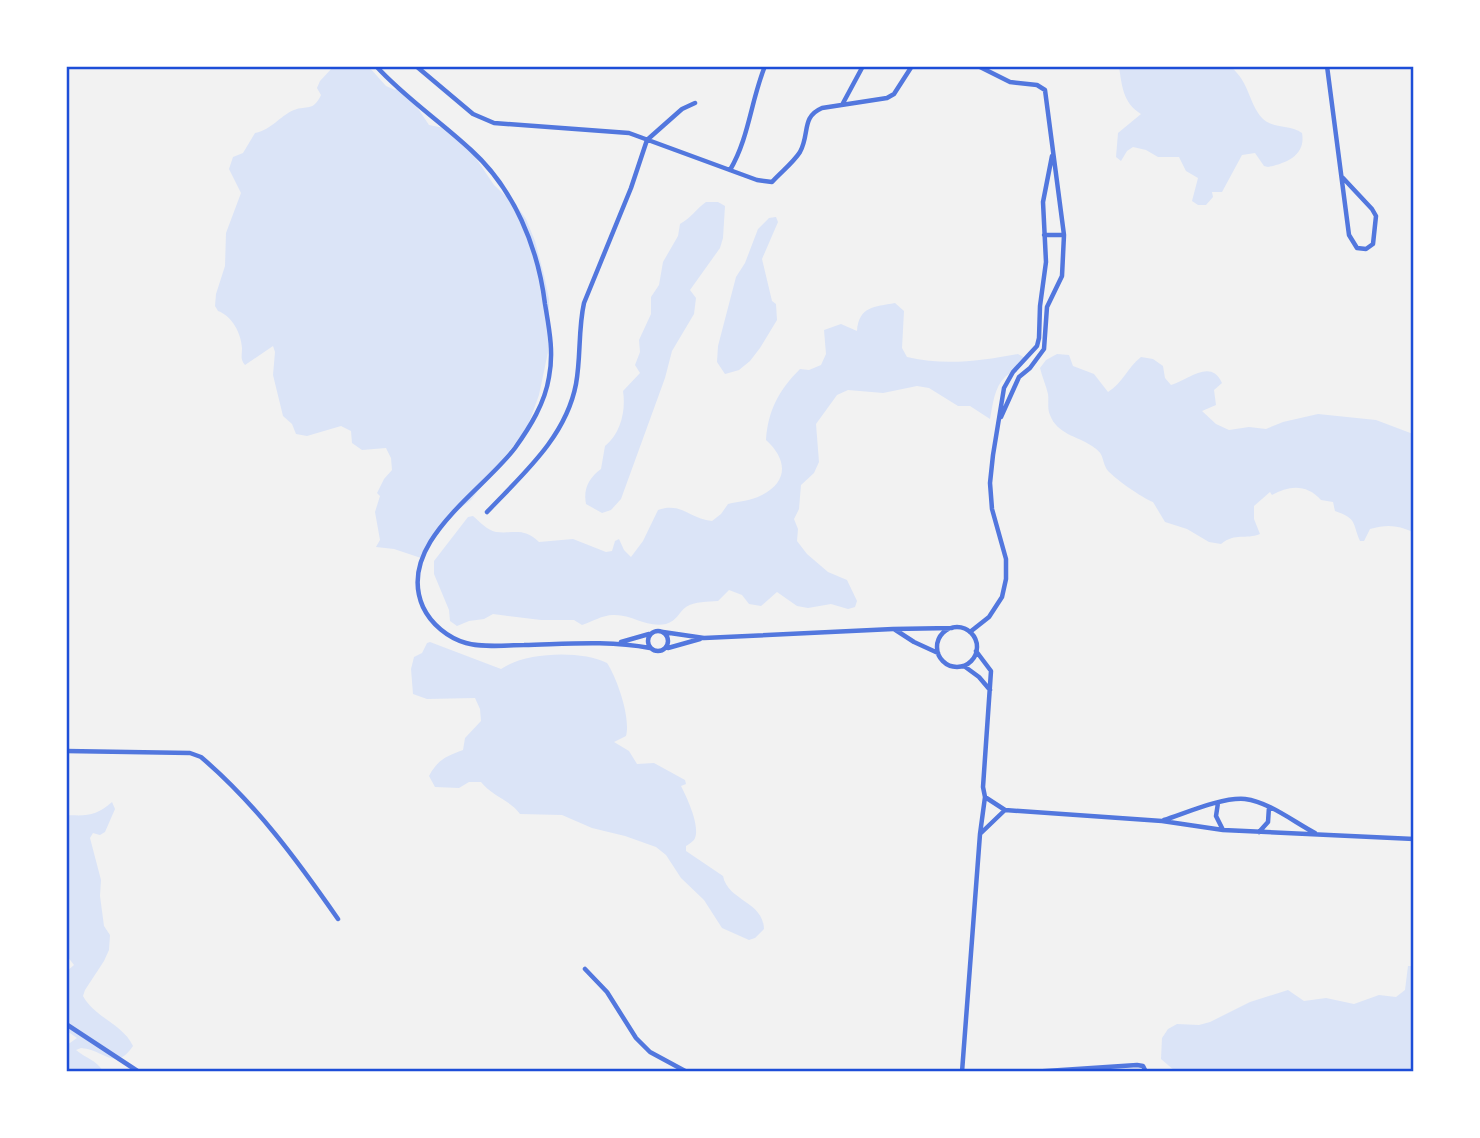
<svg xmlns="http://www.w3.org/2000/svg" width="1480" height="1138" font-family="Figtree,sans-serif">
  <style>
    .green { fill: #dbe4f7 }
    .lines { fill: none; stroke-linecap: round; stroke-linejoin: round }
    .minor { stroke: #5277de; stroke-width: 4.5 }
    .neatline { fill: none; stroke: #1d4ed8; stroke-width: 2.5 }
  </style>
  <rect width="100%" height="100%" fill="#f2f2f2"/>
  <!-- green -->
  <path class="green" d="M333,67h36l17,19 9,4 4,-2 16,16 14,21 15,3 29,26 21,31 25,24 7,10 9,22 9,34 5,24v24l-1,29 -9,43 -12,33 -56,72 -26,20 -24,38 -27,-9 -18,-2 4,-7 -5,-28 5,-16 -3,-3 7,-14 8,-9 -1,-12 -5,-10 -24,2 -10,-7 -1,-12 -10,-5 -34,10 -11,-2 -4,-10 -9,-8 -10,-41 2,-23 -2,-6 -28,19c-5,-6 -3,-9 -3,-17 -1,-15 -10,-32 -24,-37l-3,-5 1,-12 9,-28 1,-33 15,-40 -12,-24 4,-12 10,-4 12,-20c18,-4 23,-16 39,-23 13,-5 19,2 27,-15l-4,-7 3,-7z
    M1119,67h112c19,16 17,35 31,51 10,11 28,6 40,15 4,22 -15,30 -34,34l-4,-1 -9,-13 -13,2 -20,37h-10l1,5 -7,8h-8l-6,-4 6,-23 -12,-7 -7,-14h-21l-12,-7 -13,-3 -6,4 -6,10 -5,-4 2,-24 23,-19c-18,-11 -19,-28 -22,-47z
    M706,202h12l7,4 -2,32 -3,10 -30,42 6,8 -2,16 -22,37 -7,27 -44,121 -10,11 -9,3 -16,-9c-3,-15 3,-26 15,-35l4,-23c16,-13 21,-36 18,-55l17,-18 -5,-8 5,-13 -1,-12 12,-26v-17l8,-12 4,-23 15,-26 2,-12c11,-6 16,-15 26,-22z
    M776,217l2,5 -16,37 10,42 4,3 1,16 -17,28 -10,13 -11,9 -14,4 -8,-12 1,-16 18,-69 9,-14 13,-34 11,-11z
    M895,303l9,8 -2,37 5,9c39,9 72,4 111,-3l7,4c-4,9 -13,13 -20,19 -11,11 -12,27 -15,42l-20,-13h-12l-29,-18 -12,-2 -34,7 -35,-3 -11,5 -21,29 3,38 -5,11 -13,12 -2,24 -5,10 4,10 -1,12 10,13 21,18 19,8 10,21 -2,6 -7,2 -17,-5 -23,4 -11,-2 -20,-14 -16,14 -12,-2 -7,-9 -13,-5 -11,11c-10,1 -23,0 -32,6 -7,5 -9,14 -20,17 -20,4 -34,-10 -53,-9 -10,0 -22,7 -31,10l-8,-5h-33l-48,-6 -9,5 -15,2 -12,5 -7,-5 -1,-11 -15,-36v-13l34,-44 5,-1c7,6 14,14 23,16 19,2 27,-5 43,10l34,-3 33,13 6,-1 3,-10 4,-2 5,11 7,7 12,-16 15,-31c24,-8 32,9 54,11l9,-7 7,-10c11,-3 23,-3 34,-9 27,-14 25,-36 4,-55 2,-30 13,-50 34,-71l9,1 12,-5 5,-11 -2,-24 17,-6 16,7c2,-25 17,-24 38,-28z
    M1057,354l12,1 4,11 21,8 14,18c15,-9 19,-24 33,-35l12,2 10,7 2,12 6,7c17,-5 40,-27 51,-2l-8,7 2,15 -14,6 14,13 13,6 20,-3 17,2 17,-7 35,-8 58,6 37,14v98c-15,-7 -26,-8 -43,-3l-6,12h-4c-8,-18 -2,-22 -25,-30l-2,-9 -12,-2c-14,-16 -32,-15 -49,-5l-2,-3 -16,14v13l6,15c-15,6 -24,-2 -39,10l-12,-2 -22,-13 -22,-7 -12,-20c-9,-3 -43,-26 -47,-34 -5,-12 -2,-14 -14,-22 -15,-10 -35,-12 -42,-31 -3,-6 -1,-15 -2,-21 -2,-9 -6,-17 -8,-26l6,-8z
    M430,642l71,27c24,-17 80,-19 106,-6 10,15 24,55 19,73l-12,6 15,9 8,13 17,-1 31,17 1,4 -5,2c6,12 19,39 14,52 -1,3 -7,7 -9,8v5l37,25c5,25 40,25 41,53l-9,9 -6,2 -27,-12 -18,-28 -23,-22 -15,-23 -10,-8 -31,-11 -33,-8 -30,-13 -42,-1c-10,-14 -28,-18 -39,-32h-12l-10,6 -24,-1 -6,-11c9,-17 18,-20 34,-26l2,-12 16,-17 -1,-12 -5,-11 -48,1 -14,-5 -2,-25 3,-12 8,-4 5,-10z
    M112,802l3,7 -10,23 -5,3 -7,-2 -3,5 11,42 -1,16 4,30 6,9 -1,15 -5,11 -19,29 -2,6c12,22 40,28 50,50 -18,27 -29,3 -52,2l-5,2c11,9 19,9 27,21h10h-46v-26l10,-7 -10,-7v-60l7,-6 -7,-9 -1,-141c22,1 30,1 46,-13z
    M1408,966h5l1,99 -6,6h-233l-14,-12 1,-21 6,-9 9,-5 22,1 11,-3 40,-20 38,-12 16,11 22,-3 28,6 25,-9 17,2 9,-7z"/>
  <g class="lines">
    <!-- minor -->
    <path class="minor" d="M376,66c28,31 64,55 95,84 43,39 67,97 74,154 4,24 9,48 4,73 -4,26 -19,50 -34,71 -33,44 -120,96 -92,159 8,17 25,31 43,36 17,5 40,2 58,2 42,-1 84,-5 126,3
      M416,66l57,48 21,9 135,10 128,47 15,2c9,-10 21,-19 28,-30 10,-18 1,-35 22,-44l65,-10 7,-4 18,-28
      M978,66l32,16 27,3 8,5 19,145 -2,41 -15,31 -3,42 -14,19 -11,9 -18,40
      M1327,66l22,169 8,13 9,1 7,-5 3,-28 -4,-7 -29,-31
      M842,105l21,-39
      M730,170c19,-32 21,-70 35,-104
      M1044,235h20
      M487,512c36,-38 79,-75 89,-128 5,-27 2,-54 8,-81l47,-115 16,-48 35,-31 13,-6
      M937 647a20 20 0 1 1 40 0a20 20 0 1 1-40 0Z
      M894,629l20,13 24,11
      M648 641a10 10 0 1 1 20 0a10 10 0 1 1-20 0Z
      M663,632l41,6 189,-9 59,-1
      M970,632l19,-15 13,-20 4,-18v-20l-14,-50 -2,-26 3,-28 11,-67 9,-16 24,-26 2,-8 1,-32 6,-44 -3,-60 9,-46
      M621,642l28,-8
      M668,648l32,-9
      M976,651l15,20 -8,116 2,10 20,13 157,11 61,9 191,9
      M964,666l15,11 11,13
      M66,751l124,2 11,4c55,47 96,103 137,162
      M1218,803l-2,13 7,14
      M1164,820c22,-7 58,-23 81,-21 24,3 49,23 70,34
      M1259,832l9,-10 1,-15
      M981,833l24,-23
      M585,969l22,23 29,46 14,14 37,20
      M66,1024l73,48
      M962,1072l18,-238 5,-37
      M1031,1072l106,-7 6,1 3,6"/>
  </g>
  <!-- border -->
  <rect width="1480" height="1138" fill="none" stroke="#ffffff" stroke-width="136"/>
  <rect x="68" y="68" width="1344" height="1002" class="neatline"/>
</svg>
